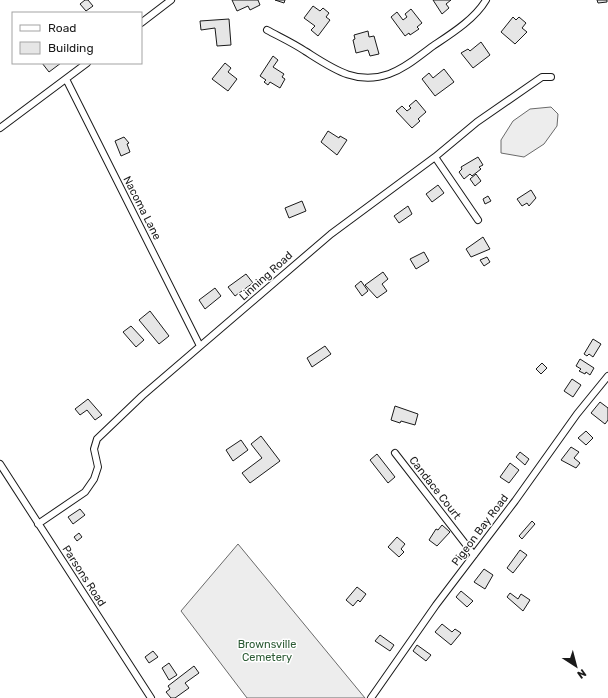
<svg xmlns="http://www.w3.org/2000/svg" width="608" height="698" font-family="Rubik,sans-serif">
  <style>
    .built { fill: #ededed; stroke: #6a6a6a }
    .building { fill: #e6e6e6; stroke: #1a1a1a }
    .lines { fill: none; stroke-linecap: round; stroke-linejoin: round }
    .minor-casing { stroke: #1a1a1a; stroke-width: 8 }
    .minor { stroke: #fff; stroke-width: 6 }
    .labels { text-anchor: middle; dominant-baseline: central; stroke-width: 3; stroke-linejoin: round; paint-order: stroke }
    .street-label { font-size: 11px; fill: #1a1a1a; stroke: #fff }
    .park-label { font-size: 11px; fill: #2b5a34; stroke: #fff }
  </style>
  <rect width="100%" height="100%" fill="#fff"/>
  <!-- built -->
  <path class="built" d="M551,107l7,7 -1,12 -13,18 -20,13 -23,-4v-13l12,-19 17,-12z
    M238,544l127,154h-118l-66,-87z"/>
  <!-- building -->
  <path class="building" d="M85,0h3l5,6 -7,5 -6,-7z
    M232,0h26l2,5 -10,5 -2,-4 -11,5z
    M275,0h10l-1,3z
    M433,0h18l-5,4 3,4 -7,6z
    M597,0h10v2l-9,1z
    M313,6l7,5 3,-3 6,5 -3,4 4,3 -12,16 -7,-6 4,-4 -11,-8z
    M411,9l11,14 -5,4 2,2 -9,6 -1,-2 -4,3 -14,-19 6,-5 6,8 4,-3 -2,-3z
    M513,17l3,3 3,-3 7,6 -4,5 5,4 -12,12 -14,-12z
    M229,19l2,26 -14,1 -2,-18 -14,2 -1,-9z
    M368,31l1,6 5,-1 5,18 -9,2 -2,-6 -12,3 -3,-13 2,-1 -1,-4z
    M481,42l9,13 -17,13 -12,-15 7,-4 2,2z
    M273,56l5,4 -5,7 11,7 -2,3 3,2 -5,9 -10,-6 -2,3 -4,-3 2,-2 -6,-4z
    M42,63h19l-12,9z
    M225,63l6,5 -3,4 9,7 -9,12 -16,-12z
    M444,69l10,13 -19,14 -13,-17 7,-6 4,5z
    M416,100l10,12 -8,7 2,2 -8,7 -16,-17 6,-5 5,5 4,-3 -2,-2z
    M328,131l11,7 1,-2 7,4 -10,15 -16,-13z
    M124,137l5,6 -2,1 3,8 -9,4 -6,-15z
    M478,157l5,8 -4,2 2,2 -9,7 -2,-2 -6,5 -5,-7 3,-3 -1,-2z
    M476,174l5,7 -6,5 -5,-7z
    M438,185l6,8 -12,9 -6,-8z
    M531,190l5,8 -7,8 -2,-3 -5,3 -5,-7z
    M488,196l3,5 -6,3 -2,-5z
    M302,201l4,10 -17,7 -4,-10z
    M408,206l4,8 -13,9 -5,-7z
    M483,237l7,12 -19,8 -5,-8z
    M424,252l5,9 -13,8 -6,-10z
    M487,257l3,5 -6,4 -4,-6z
    M383,272l5,7 -6,5 5,7 -10,7 -12,-13z
    M246,274l7,9 -18,13 -7,-9z
    M361,281l7,10 -6,5 -7,-10z
    M215,288l6,8 -16,13 -6,-9z
    M150,311l19,25 -10,8 -20,-24z
    M131,326l13,14 -8,7 -13,-15z
    M593,339l8,5 -8,13 -4,-3 -2,2 -3,-2z
    M325,346l6,8 -19,13 -5,-9z
    M580,359l14,9 -4,7 -4,-3 -1,2 -6,-3 2,-2 -5,-3z
    M542,363l5,5 -6,6 -5,-5z
    M572,379l9,6 -8,12 -9,-6z
    M88,399l14,16 -7,5 -8,-10 -7,5 -5,-6z
    M600,402l8,6v12l-3,4 -14,-11z
    M395,406l23,8 -3,11 -14,-4 -1,2 -9,-3z
    M586,431l7,7 -7,7 -8,-7z
    M261,436l19,25 -30,22 -8,-10 20,-15 -11,-14z
    M241,440l7,10 -15,11 -7,-11z
    M571,447l8,5 -5,6 6,5 -4,5 -15,-8z
    M520,452l9,7 -4,6 -9,-8z
    M377,454l18,23 -7,6 -18,-23z
    M510,463l9,7 -10,13 -9,-6z
    M80,509l5,6 -12,9 -5,-7z
    M532,521l3,3 -13,15 -3,-3z
    M442,525l8,7 -13,14 -8,-6 7,-11 2,1z
    M79,533l3,4 -5,4 -3,-4z
    M397,537l8,7 -4,5 3,3 -5,5 -11,-10z
    M520,550l7,5 -14,18 -6,-5z
    M484,569l9,6 -8,14 -11,-7z
    M357,587l9,7 -6,8 -2,-2 -5,6 -7,-6z
    M461,591l12,10 -6,6 -11,-10z
    M510,593l8,6 3,-5 9,6 -7,11 -16,-14z
    M442,624l10,8 3,-3 6,4 -10,12 -16,-13z
    M380,635l14,10 -4,6 -15,-10z
    M417,645l14,10 -5,6 -13,-10z
    M153,651l5,6 -9,6 -4,-6z
    M169,663l8,12 -8,5 -7,-12z
    M194,666l5,7 -14,10 4,5 -14,10h-4l-5,-6 4,-3 -2,-3z"/>
  <g class="lines">
    <defs>
      <path id="minor" d="M141,23l30,-23
        M267,30c13,7 26,13 38,21 27,17 51,35 84,23 17,-6 30,-18 44,-28 18,-12 42,-27 53,-46
        M66,79l134,267
        M0,128l87,-65
        M435,157l43,63
        M395,453l79,102
        M0,464l151,234
        M38,524l47,-32 9,-13 4,-12 -4,-18 3,-10 45,-43 189,-162 104,-77 42,-35 65,-45h9
        M371,698l65,-93 79,-104 62,-87 31,-38"/>
    </defs>
    <!-- minor casing -->
    <use href="#minor" class="minor-casing"/>
    <!-- minor -->
    <use href="#minor" class="minor"/>
  </g>
  <g class="labels">
    <!-- street labels -->
    <g class="street-label">
      <text transform="translate(142 208) rotate(63)">Nacoma Lane</text>
      <text transform="translate(266 276) rotate(-42)">Linning Road</text>
      <text transform="translate(435 488) rotate(52)">Candace Court</text>
      <text transform="translate(480 530) rotate(-53)">Pigeon Bay Road</text>
      <text transform="translate(84 576) rotate(57)">Parsons Road</text>
    </g>
    <!-- park labels -->
    <g class="park-label">
      <text x="267" y="644">Brownsville<tspan x="267" dy="13">Cemetery</tspan></text>
    </g>
  </g>
  <!-- legend -->
  <rect x="12" y="12" width="130" height="52" fill="#ffffff" stroke="#a3a3a3"/>
  <rect x="20" y="25" width="20" height="6" fill="#ffffff" stroke="#a3a3a3"/>
  <text x="48" y="32" font-size="12" fill="#1a1a1a">Road</text>
  <rect x="20" y="42" width="20" height="12" fill="#e6e6e6" stroke="#a3a3a3"/>
  <text x="48" y="52" font-size="12" fill="#1a1a1a">Building</text>
  <!-- north arrow -->
  <g transform="translate(576 666) rotate(144)" stroke="#ffffff" stroke-width="3" paint-order="stroke">
  <path d="M0-3L7 15L0 10L-7 15Z" fill="#1a1a1a"/>
  <text y="-6" font-size="11" font-weight="bold" text-anchor="middle" fill="#1a1a1a">N</text>
  </g>
</svg>
